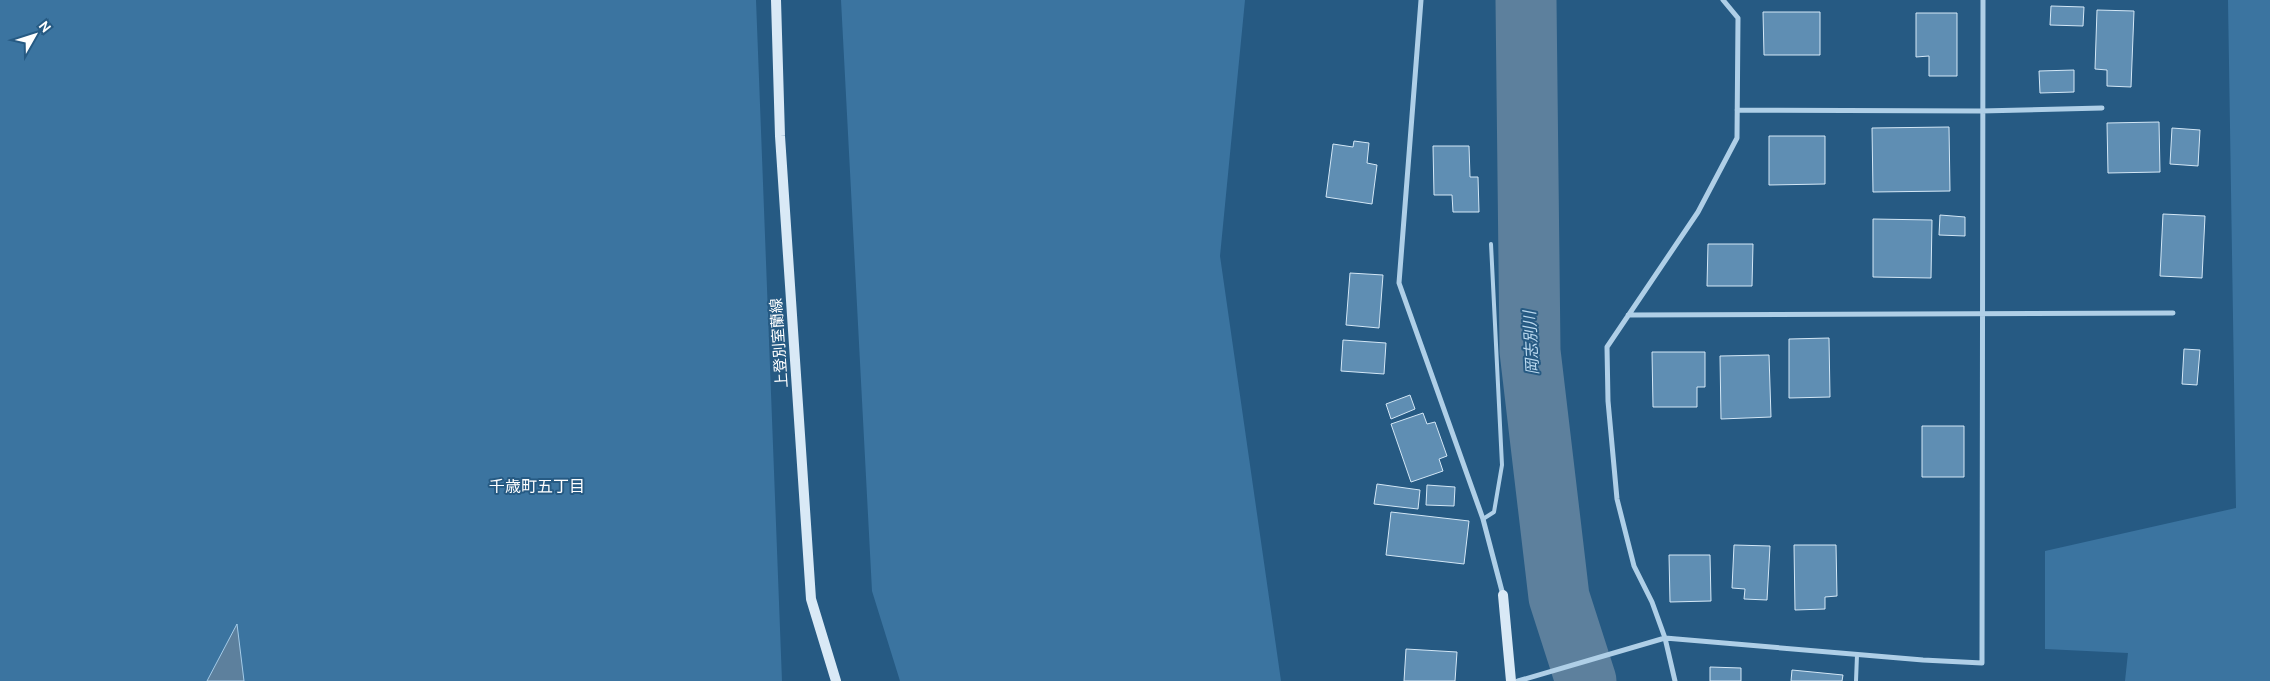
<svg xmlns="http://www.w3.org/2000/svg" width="2270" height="681" font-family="Cabin,'Noto Sans JP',sans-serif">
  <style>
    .green { fill: #3b74a0 }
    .water { fill: #5d809d; stroke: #a4cbe8 }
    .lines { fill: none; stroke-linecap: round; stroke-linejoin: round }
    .river { stroke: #5d809d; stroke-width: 61 }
    .building { fill: #5f8eb3; stroke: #d3e7f6 }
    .lane { stroke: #afcfe7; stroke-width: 4 }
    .street { stroke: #afcfe7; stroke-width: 5 }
    .secondary { stroke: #d9e9f6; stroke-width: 10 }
    .labels { text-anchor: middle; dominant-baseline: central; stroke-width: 4; stroke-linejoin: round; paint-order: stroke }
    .street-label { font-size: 15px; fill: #fff; stroke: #265a83 }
    .water-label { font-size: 16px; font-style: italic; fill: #bbd9ef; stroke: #265a83 }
    .neighbourhood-label { font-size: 16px; fill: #fff; stroke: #265a83 }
  </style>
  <rect width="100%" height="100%" fill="#265a83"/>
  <!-- green -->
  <path class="green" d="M0,0h756l26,681h-782z
    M841,0h404l-25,256 61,425h-381l-28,-90z
    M2228,0h42v681h-145l3,-28 -83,-4v-98l191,-43z"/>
  <!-- water -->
  <path class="water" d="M237,624l7,57h-37z"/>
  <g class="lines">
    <!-- river -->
    <path class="river" d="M1526,0l4,351 29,246 27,84"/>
  </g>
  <!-- building -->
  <path class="building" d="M2051,6l33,1 -1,19 -33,-1z
    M2097,10l37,1 -3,76 -24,-1v-16l-12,-1z
    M1763,12h57v43h-56z
    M1916,13h41v63h-28v-20l-13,1z
    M2074,70v22l-34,1 -1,-22z
    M2159,122l1,50 -52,1 -1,-50z
    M1949,127l1,64 -77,1 -1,-64z
    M2172,128l28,2 -2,36 -28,-2z
    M1769,136h56v48l-56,1z
    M1354,141l15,2 -2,20 10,2 -5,39 -46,-7 7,-53 20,3z
    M1433,146h36l1,31h8l1,35h-26l-1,-17h-18z
    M2163,214l42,2 -3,62 -42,-2z
    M1940,215l25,2v19l-26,-1z
    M1873,219l59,1 -1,58 -58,-1z
    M1708,244h45l-1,42h-45z
    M1350,273l33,2 -4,53 -33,-3z
    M1829,338l1,59 -41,1v-59z
    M1343,340l43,3 -2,31 -43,-3z
    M2184,349l16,1 -3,35 -15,-1z
    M1652,352h53v35h-8v20h-44z
    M1769,355l2,62 -50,2 -1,-63z
    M1410,395l5,14 -24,10 -5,-15z
    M1423,413l4,11 8,-2 12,34 -8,3 4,12 -32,11 -20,-58z
    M1922,426h42v51h-42z
    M1377,484l43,6 -2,19 -44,-5z
    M1427,485l28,2 -1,19 -28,-1z
    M1391,512l78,9 -5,43 -78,-9z
    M1734,545l36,1 -3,54 -23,-1 1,-10 -13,-1z
    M1794,545h42l1,51 -12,1v12l-30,1z
    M1669,555h41l1,46 -41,1z
    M1406,649l51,3 -2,29h-51z
    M1710,667l31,1v13h-31z
    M1792,670l51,5 -1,6h-51z"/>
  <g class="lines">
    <!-- lane -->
    <path class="lane" d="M1483,519l11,-7 8,-47 -11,-221
      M1856,681l1,-26"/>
    <!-- street -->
    <path class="street" d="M1421,0l-22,283 84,236 20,76
      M1737,110l244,1 121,-3
      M1628,315l545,-2
      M1518,681l147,-43 258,22 59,3 1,-663
      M1675,681l-10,-43 -13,-36 -18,-36 -17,-67 -9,-98 -1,-54 91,-135 39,-74 1,-120 -15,-18"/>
    <!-- secondary -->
    <path class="secondary" d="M776,0l4,136 31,463 25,82
      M1503,595l8,86"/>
  </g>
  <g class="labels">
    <!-- street labels -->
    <g class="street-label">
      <text transform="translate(779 343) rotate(-94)">上登別室蘭線</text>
    </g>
    <!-- water labels -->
    <g class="water-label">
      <text transform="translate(1531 343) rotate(-93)">岡志別川</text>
    </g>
    <!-- neighbourhood labels -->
    <g class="neighbourhood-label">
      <text x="537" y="486">千歳町五丁目</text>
    </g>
  </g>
  <!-- north arrow -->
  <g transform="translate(35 35) rotate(51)" stroke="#265a83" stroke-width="4" paint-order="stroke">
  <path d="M0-4L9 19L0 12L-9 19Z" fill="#ffffff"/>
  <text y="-8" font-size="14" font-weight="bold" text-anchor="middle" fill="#ffffff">N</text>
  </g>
</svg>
